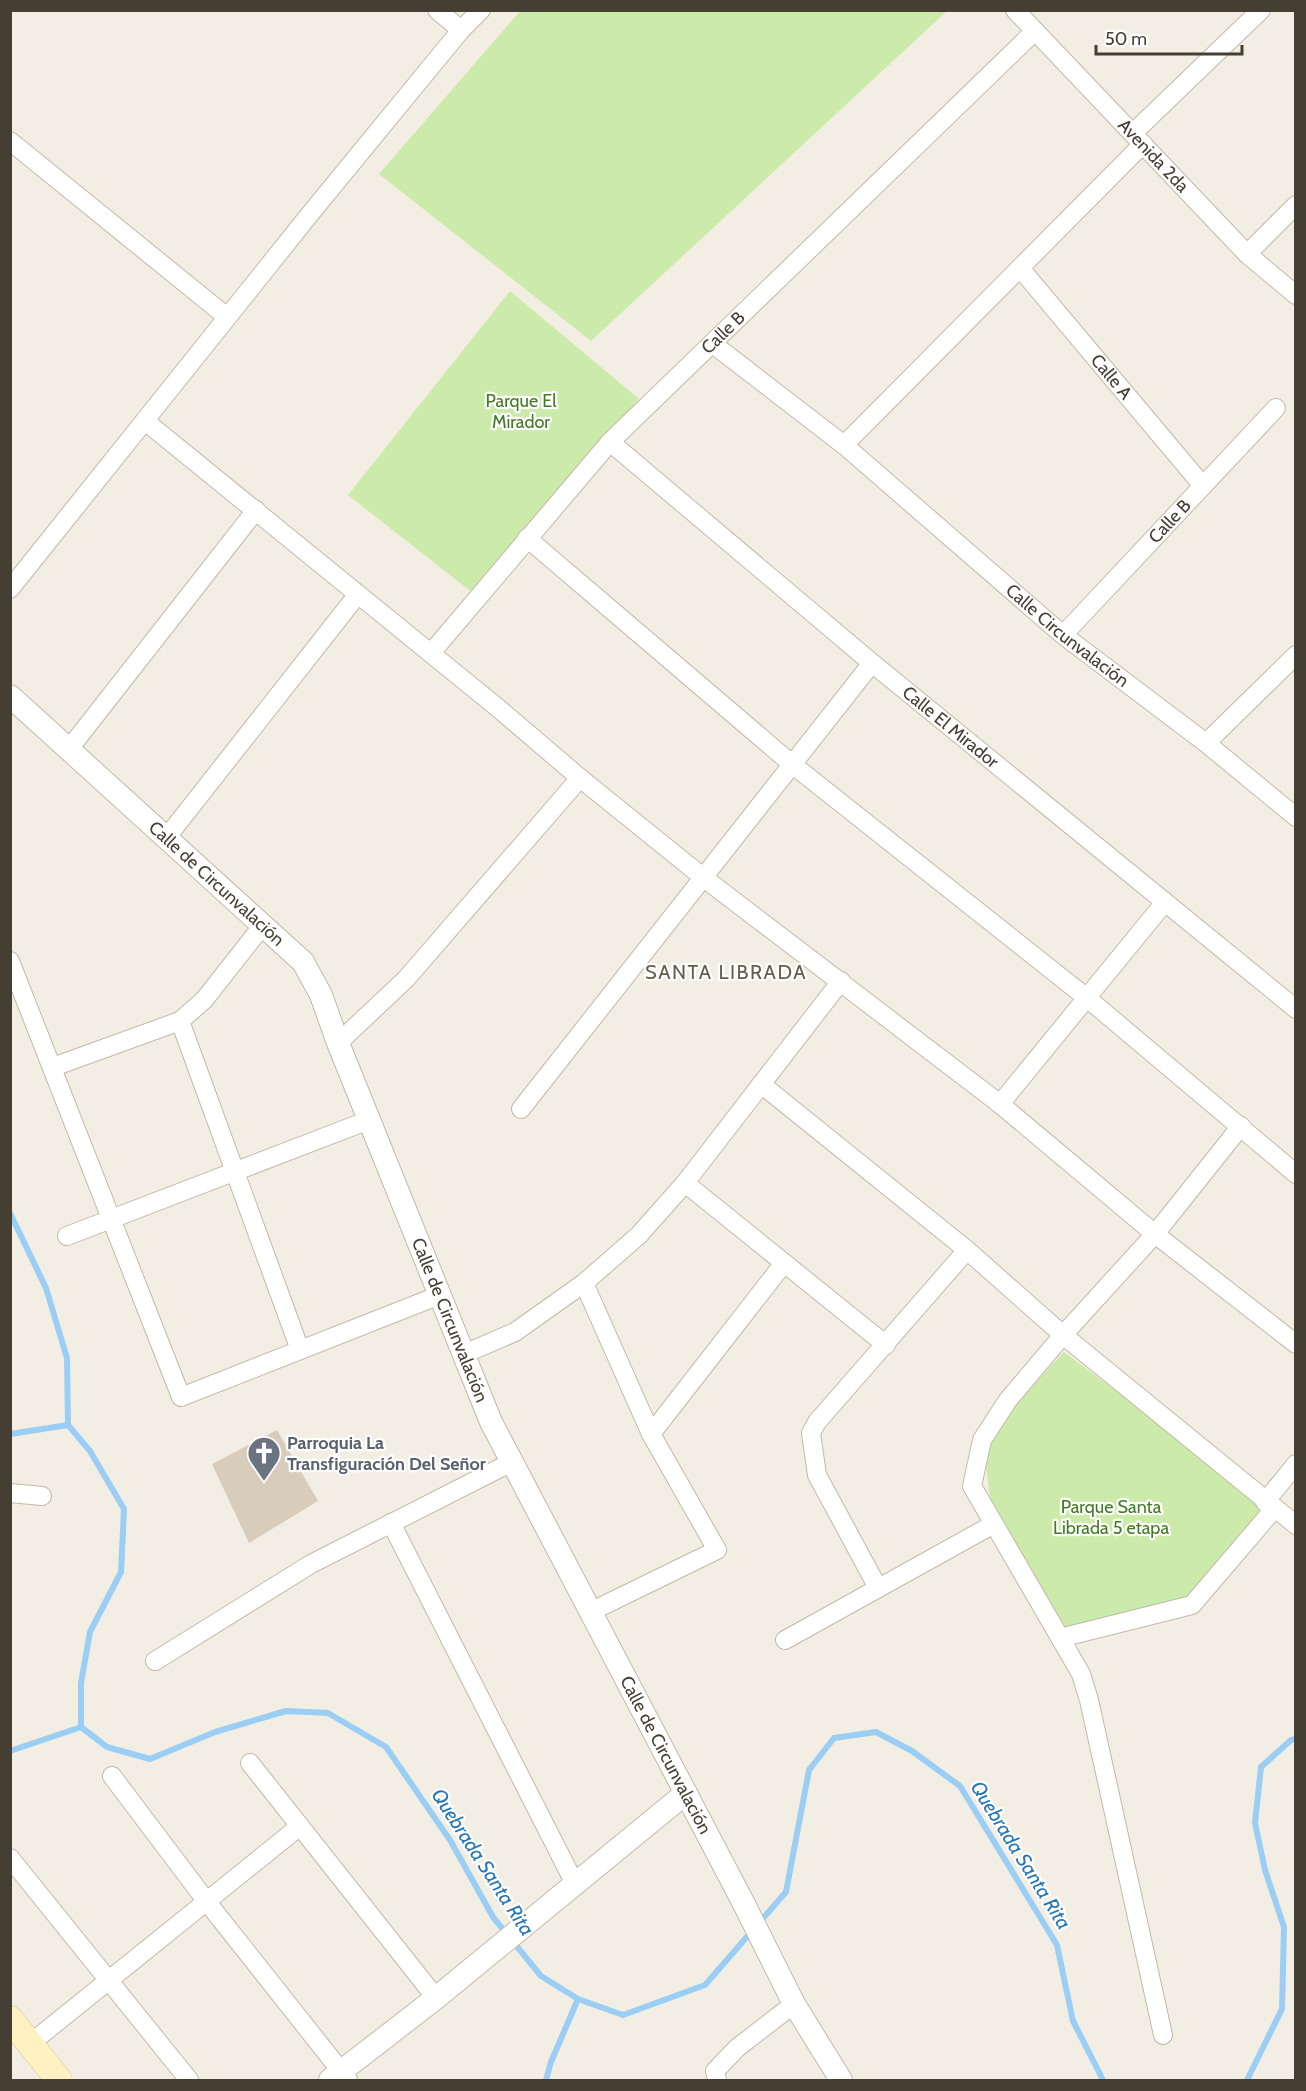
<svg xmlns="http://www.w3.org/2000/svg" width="1306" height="2091" font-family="Cabin,sans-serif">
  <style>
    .green { fill: #cceaa9 }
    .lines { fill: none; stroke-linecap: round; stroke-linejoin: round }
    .stream { stroke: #9bcef4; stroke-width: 6 }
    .building { fill: #d8cdbb }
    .minor-casing { stroke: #c2b9a8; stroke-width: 20 }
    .tertiary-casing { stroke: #c2b9a8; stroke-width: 24 }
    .secondary-casing { stroke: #d5c490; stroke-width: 27 }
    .minor { stroke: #fff; stroke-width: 18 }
    .tertiary { stroke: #fff; stroke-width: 22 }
    .secondary { stroke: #fff1c1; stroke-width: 26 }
    .labels { text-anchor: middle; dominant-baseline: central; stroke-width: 4.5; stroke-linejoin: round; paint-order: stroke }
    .street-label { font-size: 18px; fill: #453e33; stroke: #fff }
    .park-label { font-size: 18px; fill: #437a23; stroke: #fff }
    .worship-label { font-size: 18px; font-weight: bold; fill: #5b616d; stroke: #fff; text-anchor: start }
    .neighbourhood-label { font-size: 20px; letter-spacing: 1.5px; fill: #685d4a; stroke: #fff }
    .water-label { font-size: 20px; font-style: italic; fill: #2777b7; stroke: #fff }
  </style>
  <rect width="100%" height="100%" fill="#f3eee3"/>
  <!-- green -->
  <path class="green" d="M521,10h426v1l-356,330 -212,-167z
    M510,291l129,108 -161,198 -130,-102z
    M1064,1352l201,150 -73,103 -132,33 -66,-114 -12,-84z"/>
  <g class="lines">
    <!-- stream -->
    <path class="stream" d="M10,1213l36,75 21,70 1,67 22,26 34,58 -3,63 -31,60 -9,51v44l26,20 43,12 65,-27 71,-21 42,2 58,34 64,93 43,77 48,59 37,23 45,16 82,-30 47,-54
      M10,1434l58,-9
      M10,1751l71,-24
      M759,1923l27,-31 23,-122 25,-32 42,-6 36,19 48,35 97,159 16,76 30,59
      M546,2080l5,-18 27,-63
      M1247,2080l35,-71 2,-82 -19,-57 -10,-47 6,-56 30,-27 5,-1"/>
  </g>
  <!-- building -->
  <path class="building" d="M277,1430l41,71 -69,42 -37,-79z"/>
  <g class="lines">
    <defs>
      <g id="minor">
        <path d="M437,10l24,20"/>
        <path id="s1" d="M1015,10l212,223 20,21 49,41"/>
        <path d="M1133,133l128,-123"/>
        <path d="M10,141l217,176"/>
        <path d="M1247,254l49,-49"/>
        <path id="s2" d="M1020,268l183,218"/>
        <path id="s3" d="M713,344l131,101 219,190 143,108 90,74"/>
        <path d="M145,421l353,287 82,70 124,100 296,226 155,130 141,110"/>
        <path id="s4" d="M610,442l262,221 424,346"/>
        <path d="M844,445l299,-301"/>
        <path d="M527,538l266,227 294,233 209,176"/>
        <path d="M10,589l300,-375 151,-184 20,-20"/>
        <path id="s5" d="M1063,635l213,-227"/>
        <path id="s6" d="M431,653l179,-211 425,-411"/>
        <path d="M1206,743l90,-88"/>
        <path d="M69,749l187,-239"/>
        <path d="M167,837l191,-243"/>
        <path d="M10,961l171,436 259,-102"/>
        <path d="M180,1021l120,329"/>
        <path d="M338,1043l68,-64 174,-201"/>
        <path d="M53,1067l127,-46 24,-21 59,-75"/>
        <path d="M761,1084l206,166 96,85 233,190"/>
        <path d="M1000,1104l165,-202"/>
        <path d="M521,1109l351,-446"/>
        <path d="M685,1183l201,162"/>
        <path d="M67,1236l302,-116"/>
        <path d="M584,1283l67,151 66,116 -127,62"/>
        <path d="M464,1354l51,-22 69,-49 55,-48 46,-52 156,-202"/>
        <path d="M651,1434l133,-171"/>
        <path d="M10,1493l32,3"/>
        <path d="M1265,1502l31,-38"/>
        <path d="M391,1523l184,361"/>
        <path d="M878,1588l-61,-113 -6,-42 6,-11 150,-172"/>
        <path d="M1060,1638l132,-33 82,-96"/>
        <path d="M785,1640l209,-116"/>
        <path d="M155,1661l156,-97 201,-102"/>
        <path d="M250,1763l186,235"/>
        <path d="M112,1776l95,126 141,178"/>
        <path d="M10,1858l179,222"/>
        <path d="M1163,2035l-74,-335 -8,-26 -109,-188 10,-46 26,-40 55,-65 92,-101 86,-108"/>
        <path d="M31,2043l269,-217"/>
        <path d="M717,2080l-2,-9 22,-23 57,-44"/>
      </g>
      <g id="tertiary">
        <path id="s7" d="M10,696l293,266 18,33 17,48 153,379 253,482 50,100 47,76"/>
        <path d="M330,2080l106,-82 250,-205"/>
      </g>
      <path id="secondary" d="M10,2019l49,61"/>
    </defs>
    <!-- minor casing -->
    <use href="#minor" class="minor-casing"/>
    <!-- tertiary casing -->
    <use href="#tertiary" class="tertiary-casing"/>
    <!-- secondary casing -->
    <use href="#secondary" class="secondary-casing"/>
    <!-- minor -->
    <use href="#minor" class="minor"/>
    <!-- tertiary -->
    <use href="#tertiary" class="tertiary"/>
    <!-- secondary -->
    <use href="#secondary" class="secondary"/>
  </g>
  <!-- icons -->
  <defs>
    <symbol id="church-pin" viewBox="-11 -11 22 30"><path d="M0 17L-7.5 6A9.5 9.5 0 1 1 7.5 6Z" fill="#6b7280" stroke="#fff"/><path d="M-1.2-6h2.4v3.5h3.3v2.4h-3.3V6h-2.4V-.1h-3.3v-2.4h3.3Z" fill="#fff"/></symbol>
  </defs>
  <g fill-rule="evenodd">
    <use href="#church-pin" x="245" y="1434" width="38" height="52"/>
  </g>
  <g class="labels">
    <!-- street labels -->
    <g class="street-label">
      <text stroke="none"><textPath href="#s1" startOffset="201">Avenida 2da</textPath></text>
      <text stroke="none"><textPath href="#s6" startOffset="434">Calle B</textPath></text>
      <text stroke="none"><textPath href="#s2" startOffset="142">Calle A</textPath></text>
      <text stroke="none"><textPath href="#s5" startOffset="156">Calle B</textPath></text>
      <text stroke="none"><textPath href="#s3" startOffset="459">Calle Circunvalación</textPath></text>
      <text stroke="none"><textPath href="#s4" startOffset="444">Calle El Mirador</textPath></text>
      <text stroke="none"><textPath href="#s7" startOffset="279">Calle de Circunvalación</textPath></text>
      <text stroke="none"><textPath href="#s7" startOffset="783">Calle de Circunvalación</textPath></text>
      <text stroke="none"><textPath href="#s7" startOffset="1269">Calle de Circunvalación</textPath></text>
    </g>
    <!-- park labels -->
    <g class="park-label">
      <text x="521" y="401">Parque El<tspan x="521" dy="21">Mirador</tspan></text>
      <text x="1111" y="1507">Parque Santa<tspan x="1111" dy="21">Librada 5 etapa</tspan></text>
    </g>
    <!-- worship labels -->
    <g class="worship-label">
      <text x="287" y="1443">Parroquia La<tspan x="287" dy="21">Transfiguración Del Señor</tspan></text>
    </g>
    <!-- neighbourhood labels -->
    <g class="neighbourhood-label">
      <text x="726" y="972">SANTA LIBRADA</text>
    </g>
    <!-- water labels -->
    <g class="water-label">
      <text transform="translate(1021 1855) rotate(58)">Quebrada Santa Rita</text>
      <text transform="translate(483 1862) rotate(57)">Quebrada Santa Rita</text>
    </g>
  </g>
  <!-- border -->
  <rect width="1306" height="2091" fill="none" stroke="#453e33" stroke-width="24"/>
  <!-- scale -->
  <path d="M1096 45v9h146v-9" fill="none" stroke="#453e33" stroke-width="3"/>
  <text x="1105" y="45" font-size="18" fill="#453e33" stroke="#ffffff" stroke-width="4.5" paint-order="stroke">50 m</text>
</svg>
